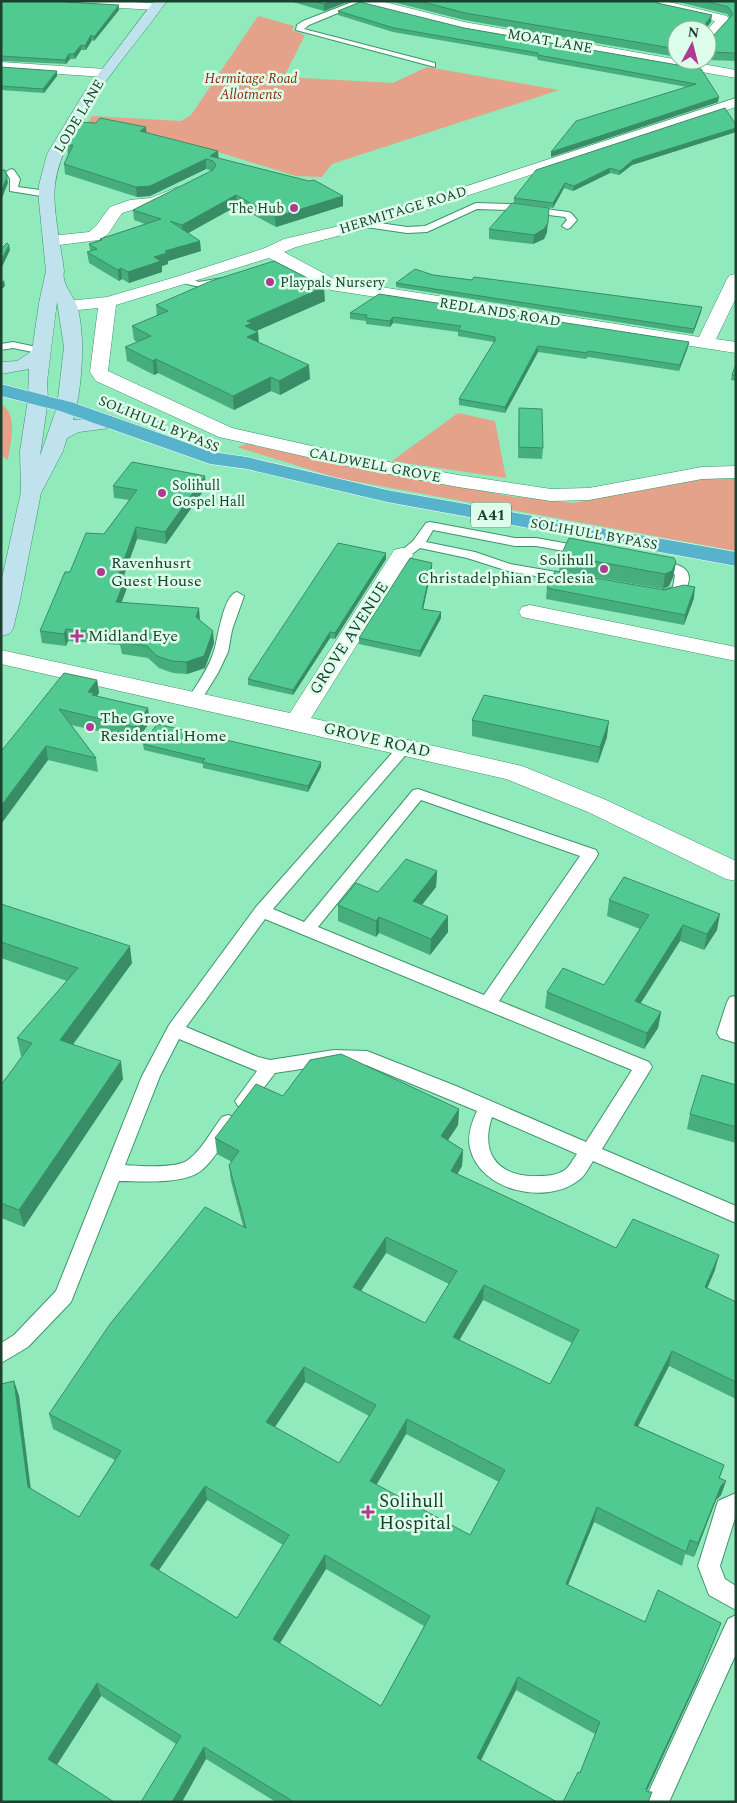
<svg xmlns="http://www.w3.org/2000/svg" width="737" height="1803" font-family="Spectral,serif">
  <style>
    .green { fill: #e4a28a }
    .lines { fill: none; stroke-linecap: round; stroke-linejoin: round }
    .service-casing { stroke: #3c956b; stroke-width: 2 }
    .minor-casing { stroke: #3c956b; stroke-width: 1 }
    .tertiary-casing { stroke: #3c956b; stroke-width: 1 }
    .secondary-casing { stroke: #3c956b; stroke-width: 1 }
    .trunk-casing { stroke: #fff; stroke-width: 1 }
    .service { fill: #fff; fill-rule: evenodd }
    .minor { fill: #fff; fill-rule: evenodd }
    .tertiary { fill: #fff; fill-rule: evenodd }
    .secondary { fill: #c0e2ec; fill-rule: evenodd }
    .trunk { fill: #57b3cc; fill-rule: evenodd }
    .wall { fill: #46ae7d; fill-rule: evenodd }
    .shaded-wall { fill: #398d66 }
    .building { fill: #51ca91; stroke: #398d66; fill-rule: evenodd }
    .poi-dot { fill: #b03a91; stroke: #dcfeea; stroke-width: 2 }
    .labels { text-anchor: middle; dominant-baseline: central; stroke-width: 5; stroke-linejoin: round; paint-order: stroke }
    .far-street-label { font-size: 14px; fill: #1b402e; stroke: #dcfeea }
    .far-park-label { font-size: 14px; font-style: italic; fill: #8a2e03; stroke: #dcfeea }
    .far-poi-label { font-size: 14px; fill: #1b402e; stroke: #dcfeea; text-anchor: start }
    .shield { fill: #dcfeea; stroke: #557966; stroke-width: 1 }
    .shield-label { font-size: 15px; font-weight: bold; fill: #1b402e }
    .poi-label { font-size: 16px; fill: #1b402e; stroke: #dcfeea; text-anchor: start }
    .street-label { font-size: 16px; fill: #1b402e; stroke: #dcfeea }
    .near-poi-label { font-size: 19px; fill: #1b402e; stroke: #dcfeea; text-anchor: start }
  </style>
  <rect width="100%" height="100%" fill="#91eabb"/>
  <!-- green -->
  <path class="green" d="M258,16l36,10 -2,4 13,5 -21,42 109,6 34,-16 132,23 -227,74 -10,13 -26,-1 -88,-27 -121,-25 5,-8 89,5 10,-6z
    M1,404c18,11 9,39 7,56l-7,-5z
    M458,413l37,8 11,57 -114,-17z
    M247,444l261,52 66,7 127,-26 35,2v72l-399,-73 -100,-31z"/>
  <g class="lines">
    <defs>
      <path id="service" d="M355,1l7,2 -53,22 -5,4 131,34v4l-139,-37 1,-5 6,-4z
        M11,169l3,1 6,9 -2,8 29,4 5,3 -5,3 -37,-6v-12l-4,-7z
        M476,203l32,1 60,8 3,1 6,7 -7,8 -3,1 -5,-3 5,-6 -2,-3 -57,-7 -31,-1 -50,23 -20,1 -41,-6 -5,-3 5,-3 41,6 18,-1z
        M185,277l14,5 23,-4 5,3c-12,10 -32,6 -46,1l-1,-2z
        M13,342l33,7 1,2 -5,3 -29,-6 -12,2v-6z
        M430,522l85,16h21l50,9 6,4 -6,4 -50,-9h-21l-82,-16 -7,12 49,10 35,12 69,12 2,3 -2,3 -5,1 -66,-12 -41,-13 -47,-10 -13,10h-10l-1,-3 17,-14 13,-18z
        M655,560c19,3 45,6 29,32l-13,6h-12l-2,-3 2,-3 14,-5 2,-12 -6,-5 -19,-3 -1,-3z
        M237,592l7,4 -12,34 -4,22 -10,21 -18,29h-10l-2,-3c9,-15 21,-31 26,-48 4,-12 9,-56 23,-59z
        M405,742l5,2 2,3 -2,3 -137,159 31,13 109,-132 5,-1 178,61 2,4 -2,4 -97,143 150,61 3,5 -3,5 -47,77 134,57v17l-143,-62c-4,6 -8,15 -14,19 -33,26 -99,11 -109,-32 -3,-13 2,-26 7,-37l-111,-46 -32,-1 -59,9 -25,33 -6,2 -6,-2 -3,-5 22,-30 -78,-32 -19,37 -35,89c15,1 51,4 63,-5 14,-10 23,-29 34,-43l6,-2 6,2 3,5 -3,5c-10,14 -19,32 -32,43 -18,15 -60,11 -83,11l-48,121 -43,45 -27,16v-20l13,-8 42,-44 86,-215 27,-51 87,-118 144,-163zM421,800l159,56 -96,139 -166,-68zM265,919l367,151 -46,72 -130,-56 -89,-35 -33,-1 -64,10 -12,-3 -72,-30zM492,1117l85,37c-4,5 -7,12 -12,16 -8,5 -17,6 -26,6 -39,2 -60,-21 -47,-59z
        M736,996v47l-16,-5 -3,-5 10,-31 3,-5z
        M736,1493v22l-16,51 5,13 11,7v24l-27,-15 -11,-29 20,-65z
        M736,1615v39l-67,148h-25l84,-183z"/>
      <path id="minor" d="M61,1c16,0 95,-1 102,5l-6,4 -90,-5z
        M652,1h13l62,15 3,5 -18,20 -5,1v-12l8,-9 -58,-12z
        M736,98v9l-364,120 -76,20 -12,5 52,28 363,57 28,-58 3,-4 6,-1v24l-20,41 20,3v11l-405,-63 -62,-32 -153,47 -8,66 124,57 120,27 106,20 93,14 38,-1 113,-21 34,-1v12l-34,1 -113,21 -38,1 -93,-14 -106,-20 -133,-30 -123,-56 -6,-9 8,-64 -30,3 -6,-1 -3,-4 3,-4 6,-1 39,-4 72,-21 86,-28 19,-9 76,-18z
        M178,187l6,2 2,3 -2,3 -24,11 -28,4 -10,3 -14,21 -9,6 -48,6 -6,-1 -2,-4 2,-4 6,-1 38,-4 7,-6 14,-19 20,-7 21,-2z
        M402,548l8,2 3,5 -102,163 211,48 84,34 130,61v20l-10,-2 -138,-67 -82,-33 -505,-115v-14l289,63 101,-158 3,-5z
        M530,605l206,42v14l-214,-44 -3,-5 3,-5z"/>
      <path id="tertiary" d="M359,1h22l83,21 272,48v8l-272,-48 -104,-26z
        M1,62l104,7 7,4 -7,4 -104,-7z"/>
      <path id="secondary" d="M154,1h13c-36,51 -103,121 -112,183 -3,24 6,62 9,87 -3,13 9,23 13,35 9,29 5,85 -4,114l38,-3 7,2 3,4 -3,4 -39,5 -12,6 -4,13 -22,42 -21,107 -7,29 -4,5 -8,2v-53l20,-91 -1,-41 8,-52 1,-30 -28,5v-12l16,-1 15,-10 7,-48 7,-32 -7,-69v-17l8,-31 37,-61zM57,302l7,45 -7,60 -17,49 8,-57 -1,-17z"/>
      <path id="trunk" d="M1,384l73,19 139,49 34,5 140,33 349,62v14l-349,-64 -140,-33 -37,-5 -150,-53 -59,-15z"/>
    </defs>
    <!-- service casing -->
    <use href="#service" class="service-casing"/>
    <!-- minor casing -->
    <use href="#minor" class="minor-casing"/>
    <!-- tertiary casing -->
    <use href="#tertiary" class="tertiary-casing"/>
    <!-- secondary casing -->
    <use href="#secondary" class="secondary-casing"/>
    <!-- trunk casing -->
    <use href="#trunk" class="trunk-casing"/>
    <!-- service -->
    <use href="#service" class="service"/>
    <!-- minor -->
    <use href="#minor" class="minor"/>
    <!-- tertiary -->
    <use href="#tertiary" class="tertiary"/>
    <!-- secondary -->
    <use href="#secondary" class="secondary"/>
    <!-- trunk -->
    <use href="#trunk" class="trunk"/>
  </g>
  <!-- wall -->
  <path class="wall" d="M1,1l65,1 53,3v5l-25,31 -2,-1 -6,10h-5l-6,9h-5l-4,5 -65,-3z
    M289,1h61l-26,10z
    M389,1h267l1,2 54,19 -34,8v27l-213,-37z
    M674,1h62v60l-29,-1v-24l7,-1 16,-17 -3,-4z
    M338,11l126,17 237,41 17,33 -167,55 136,-70 -149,-27 -1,-3 -144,-25 -55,-17z
    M1,67l56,9 -13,17 -43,-3z
    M736,125v7l-104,33 -13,10 -9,-2 -37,18 -9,-3 -11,20 -39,-5v-5z
    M147,133l71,25 125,48 -67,21 -39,-21 -49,27 13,18 -33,10v3l-6,2v6l-33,11 -7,-4 -3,2 -30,-18 -2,-11 3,-1 -1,-7 11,-4v-1l45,-15 -11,-4 -1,-10 79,-39 -6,-2 -56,27 -13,1 -72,-23 -1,-10 4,-9 -1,-10z
    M489,229l58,3 -3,7 -11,5 -44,-5z
    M433,275l39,5 230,27 -1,5 -8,22 -297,-47v-4z
    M313,281v5l12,15 -69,30 2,1 1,11 51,36 -30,16 -9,-4 -37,19 -76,-37 -4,2 -27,-14 -2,-14 12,-5 -3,-2 -2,-14 25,-10 -1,-11z
    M350,313l339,29 -1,5 -9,24 -91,-14 -2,2 -48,-7 -33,61 -46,-8v-6l35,-57 -36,-6v-4l-65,-9 -3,4 -24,-3v-3l-16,-2z
    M736,364v17l-5,-1 1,-5z
    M519,408l24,40 -1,11 -24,-1z
    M113,486l93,1 -40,57 -29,-5 -13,37 3,12 -5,14 78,18 14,23 -9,25 -18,6 -14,-1 -14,-5 -11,-10 -26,-4 -2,-9 -52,-4 -2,5 -24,-3 -2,-12 30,-59 34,-38 25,-34 -15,-2z
    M386,553v6l-51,80 -5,-1 -37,57 -45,-10v-6z
    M561,555l115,7 -3,15 -4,9 -6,3 -104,-18z
    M432,568l-9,41 18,3v6l-21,39 -61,-13v-6z
    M547,588l147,10 -10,27 -138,-26z
    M97,680l2,13 -2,3 53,26 -13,18 -66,-15 25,33 2,14 -50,-12 -47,64v-75h2z
    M472,720l135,17 -9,26 -126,-27z
    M143,744l178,18v5l-13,25 -105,-24v-4l-59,-14z
    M437,871l-1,16 -14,18 26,11v16l-18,23 -51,-22 -3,4 -38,-16v-16l40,-13z
    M609,900l108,30 -13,20 -24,-9 -40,63 21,8 -3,16 -14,21 -99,-41 2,-16 57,-7 36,-56 -33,-13z
    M1,904l131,59 -59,82 50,34 -99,148 -23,-9v-133l22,-29h-2l-4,-18 50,-57 -66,-23z
    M736,1085v58l-49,-14 3,-15z
    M283,1096l176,13 -1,16 -10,15 15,10 -1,16 -5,8 159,74 99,22 -8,18 29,14v97l-67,-33 -31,60 86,39 -4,13 6,3 -5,14 -5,5 -22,57 -9,-3 -3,12 -88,-44 -26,63 77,37 76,1 -24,59 -50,109 5,1 -4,10h-85l17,-29 15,-39 -79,-44 -35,70 76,42h-281l-70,-43 -30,-15 -75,-48 -44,68 -56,38 13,-421 5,15 12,93 48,28 36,-57 -62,-31 -4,-15 194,-188 -12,-45 -2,-16 3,-3 -15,-8 -2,-16zM386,1253l63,31 -24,39 -64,-32zM483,1300l89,43 -22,41 -91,-44zM305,1382l64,34 -30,47 -64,-36zM406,1434l93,48 -29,53 -94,-50zM207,1500l76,45 -46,73 -79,-48zM326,1569l98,57 -43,80 -102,-62z"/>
  <!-- shaded-wall -->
  <path class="shaded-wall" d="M330,1h20l-26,10v-7z
    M119,5v5l-25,31v-4z
    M712,15l-1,7 -6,8 1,-7z
    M91,35l1,5 -6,10 -1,-4z
    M81,45v5l-6,9 -1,-5z
    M69,54l1,5 -4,5 -1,-4z
    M57,71v5l-13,17 -1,-4z
    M719,97l-1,5 -167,55v-5z
    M146,127l1,10 -7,-6z
    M736,128v4l-104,33 -13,10 1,-4 13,-11z
    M218,151l1,10 -9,-5z
    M206,159v10l-56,27 -13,1 -1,-10z
    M610,168v5l-37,18 1,-5z
    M7,177l1,6 -6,15 -1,28v-34z
    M565,183l-1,5 -11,20v-5z
    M236,195l1,11 -54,30 -1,-11z
    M343,196v10l-67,21 -1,-10z
    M548,223l-1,9 -3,7 -11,5 1,-9z
    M200,241l1,10 -33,10v3l-6,2v6l-33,11 -1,-11 37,-21z
    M9,245l1,5 -9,19v-8z
    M121,268l1,11 -3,2 -1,-11z
    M4,280l1,6 -4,4v-7z
    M313,281v11l11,-5 1,14 -73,32 6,-1 1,14 -11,5 -3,-25 2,-5z
    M702,307l-1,5 -8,22 1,-5z
    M393,317v6l-3,4v-6z
    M689,342l-1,5 -9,24 1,-6z
    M538,346v6l-33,61v-6z
    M156,359l2,14 -4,2 -1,-14z
    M309,365l1,14 -30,16 -1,-14z
    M271,377v14l-37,19 -1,-14z
    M205,476l1,11 -40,57 -1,-12z
    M136,527l1,12 -18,49 -1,-12z
    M386,553v6l-51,80v-6z
    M676,562l-3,15 -4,9 -6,3 2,-15z
    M432,563v5l-10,46v-5z
    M126,577l1,11 -10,25 -1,-11z
    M695,587l-1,11 -10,27 1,-10z
    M199,608l1,12 -4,-3z
    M441,612v6l-21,39v-6z
    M66,629l2,12 -2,5 -2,-12z
    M213,631l1,12 -9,25 -18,6 -1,-12z
    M330,632v6l-37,57v-5z
    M97,680l2,13 -5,6 -6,-7z
    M148,708l2,14 -13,18 -2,-13z
    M609,721l-2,16 -9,26 2,-16z
    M46,746l2,14 -47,64v-18z
    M321,762v5l-13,25v-6z
    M437,871l-1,16 -24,30 1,-16z
    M720,914l-3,16 -13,20 3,-16z
    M448,916v16l-18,23 1,-16z
    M379,917v16l-3,4v-16z
    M683,925l-3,16 -48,76 3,-16z
    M130,946l2,17 -69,94 -3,-17z
    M661,1012l-3,16 -14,21 3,-16z
    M121,1061l2,18 -99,148 -5,-17z
    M459,1109l-1,16 -18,27 1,-16z
    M463,1150l-1,16 -12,21 1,-16z
    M386,1237v16l-33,50v-16z
    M719,1255l-4,15 -14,33 4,-16z
    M484,1285l-1,15 -31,53 1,-16z
    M672,1351l-3,15 -38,74 3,-15z
    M304,1367l1,15 -37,55 -2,-15z
    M14,1381l5,15 13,106 -4,-15z
    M407,1419l-1,15 -36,62v-15z
    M726,1481l-5,14 -5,5 -22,57 4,-14 23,-57z
    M205,1486l2,14 -54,79 -3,-14z
    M597,1507l-3,15 -31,75 3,-13z
    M325,1555l1,14 -52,84 -1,-14z
    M721,1623l-24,59 -55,119 4,-12z
    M518,1677l-2,13 -40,80 1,-12z
    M97,1683l4,13 -48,75 -5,-12z
    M204,1747l2,12 -24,43h-10z"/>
  <!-- building -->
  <path class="building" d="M1,1h64l1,1 53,3 -25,32 -3,-2 -6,11 -4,-1 -7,9h-5l-4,6 -64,-4z
    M315,1h15l-6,3z
    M419,1h237l1,2 55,12 -6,8v7h-29v19l-212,-36z
    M705,1h31v52l-29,-1v-16l7,-1 19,-21 -5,-7z
    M360,2l104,26 237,41 18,28 -168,55 25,-31 120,-37 -158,-29v-2l-144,-25 -56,-17z
    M1,67l56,4 -14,18 -42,-3z
    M725,108l11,17v3l-103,32 -13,11 -10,-3 -36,18 -9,-3 -12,20 -39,-5 22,-28z
    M100,118l46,9 -6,4 78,20 -8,5 99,25 5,-1 29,16 -68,21 -39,-22 -54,30 -12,-4 30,20 -35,10 2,2 -13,4 7,4 -33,11 -7,-4 -3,2 -31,-18 10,-3 -8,-5 13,-4 -2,-1 61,-20 -28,-9 80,-40 3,-5 -3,-4 -7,-2 -56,27 -14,1 -72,-23 9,-19h-6l10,-23 19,1z
    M1,170h4l2,7 -6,15v4z
    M512,203l37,5 -1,15 -4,6 -10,6 -45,-6z
    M7,243l2,2 -8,16v-12z
    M274,261l39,20 -5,4 16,2 -77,34 5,2 -7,3 13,6 -11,5 62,28 -30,16 -8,-4 -38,19 -77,-37 -3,2 -28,-14 26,-11 -19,-10 36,-15 -12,-6 55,-24z
    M415,269l18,6 39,5 2,-3 228,30 -8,22 -298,-46z
    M379,294l310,48 -9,23 -92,-14 -1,2 -49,-7 -33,61 -46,-8 37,-60h-2l1,-2 -37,-7 3,-4 -68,-9 -3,4 -24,-3 1,-3 -17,-2z
    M736,364v11h-4z
    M519,408l23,1 1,39 -24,-1z
    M132,462l73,14 -40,56 -29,-5 -18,49 8,1 -10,25 83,6 -3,9 17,14 -9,25 -18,6 -14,-1 -15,-5 -10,-10 -27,-4 5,-8 -59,-5 -2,5 -24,-3 25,-59h5l16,-39 18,1 33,-44 -24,-4z
    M569,538l105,20 2,4 -4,9 -7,3 -104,-19z
    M338,543l48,10 -51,80 -5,-1 -37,58 -45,-11z
    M410,558l22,5 -10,46 19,3 -21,39 -61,-13z
    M555,571l109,19 20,-5 11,2 -10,28 -138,-27z
    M64,673l33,7 -9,12 6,1 -2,2 56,13 -13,19 -76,-18 37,49 -50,-12 -45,60v-57h2z
    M484,695l125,26 -9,26 -128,-27z
    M157,724l164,38 -13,24 -106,-24 3,-3 -62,-15z
    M406,859l31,12 -24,30 35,15 -17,23 -52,-22 -3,4 -38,-16 18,-22 22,9z
    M624,877l96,37 -13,20 -24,-9 -48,76 26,11 -14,21 -100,-41 16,-24 41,17 45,-70 -40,-15z
    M1,904l129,42 -70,94 61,21 -102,149 -18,-7v-118l31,-42 -15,-5 61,-70 -77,-26z
    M341,1054l118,55 -18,27 22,14 -12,21 165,77 17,-29 86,36 -14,32 31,15v80l-64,-31 -38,74 90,40 -5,13 7,3 -5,5 -23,57 -8,-3 -4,12 -89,-45 -31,77 79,38 13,-32 63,33 -19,46 -56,120 1,3h5l-4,10h-85l15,-30 2,1 20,-51 -82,-45 -41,81 80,44h-263l-90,-55 -32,55h-31l40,-66 -84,-53 -49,76 66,43h-113v-418l13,-3 14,106 51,30 42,-66 -72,-37 61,-90 95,-117 41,21 -17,-63 10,-14 -24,-13 41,-54 27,12 27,-36zM386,1237l71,34 -32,52 -72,-36zM484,1285l95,45 -29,54 -97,-47zM304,1367l72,38 -37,58 -73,-41zM407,1419l98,51 -35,65 -100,-54zM205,1486l84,49 -52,83 -87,-53zM325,1555l105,61 -49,90 -108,-67z
    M702,1075l34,10v42l-46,-13z"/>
  <!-- markers -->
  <g class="poi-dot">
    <circle cx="294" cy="208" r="5"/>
    <circle cx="270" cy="282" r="5"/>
    <circle cx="162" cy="493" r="5"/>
    <circle cx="604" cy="569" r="5"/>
    <circle cx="101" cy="572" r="5"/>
    <path d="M74.5 628.5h5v5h5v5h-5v5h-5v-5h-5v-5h5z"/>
    <circle cx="90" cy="727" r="5"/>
    <path d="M365.5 1504.5h5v5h5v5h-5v5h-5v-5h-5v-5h5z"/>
  </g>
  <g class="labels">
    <!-- far-street labels -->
    <g class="far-street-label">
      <text transform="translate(550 41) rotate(10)">MOAT LANE</text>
      <text transform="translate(79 116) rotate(-59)">LODE LANE</text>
      <text transform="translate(403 210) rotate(-17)">HERMITAGE ROAD</text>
      <text transform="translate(500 312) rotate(9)">REDLANDS ROAD</text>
      <text transform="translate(159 424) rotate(22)">SOLIHULL BYPASS</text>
      <text transform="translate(375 465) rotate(11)">CALDWELL GROVE</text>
      <text transform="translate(594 534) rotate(10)">SOLIHULL BYPASS</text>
    </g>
    <!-- far-park labels -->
    <g class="far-park-label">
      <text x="251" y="78">Hermitage Road<tspan x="251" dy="16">Allotments</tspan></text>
    </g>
    <!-- far-poi labels -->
    <g class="far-poi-label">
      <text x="284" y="208" text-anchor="end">The Hub</text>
      <text x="280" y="282">Playpals Nursery</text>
      <text x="172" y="485">Solihull<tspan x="172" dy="16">Gospel Hall</tspan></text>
    </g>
    <!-- shield labels -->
    <rect class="shield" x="471" y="502.5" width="40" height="25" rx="4"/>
    <g class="shield-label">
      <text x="491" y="515">A41</text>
    </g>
    <!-- poi labels -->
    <g class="poi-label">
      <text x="594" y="560" text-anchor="end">Solihull<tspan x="594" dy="18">Christadelphian Ecclesia</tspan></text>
      <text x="111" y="563">Ravenhusrt<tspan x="111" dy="18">Guest House</tspan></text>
      <text x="88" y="636">Midland Eye</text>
      <text x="100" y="718">The Grove<tspan x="100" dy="18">Residential Home</tspan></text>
    </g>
    <!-- street labels -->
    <g class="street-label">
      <text transform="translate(349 638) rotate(-57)">GROVE AVENUE</text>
      <text transform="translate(377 740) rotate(13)">GROVE ROAD</text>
    </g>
    <!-- near-poi labels -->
    <g class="near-poi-label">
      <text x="379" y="1501">Solihull<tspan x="379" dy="22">Hospital</tspan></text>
    </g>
  </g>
  <!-- border -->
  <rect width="737" height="1803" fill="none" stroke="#1b402e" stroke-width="5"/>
  <!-- north arrow -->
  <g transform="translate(692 45) rotate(7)"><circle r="24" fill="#dcfeea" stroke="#8fb29f"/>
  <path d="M0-4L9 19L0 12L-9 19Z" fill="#b03a91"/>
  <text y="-8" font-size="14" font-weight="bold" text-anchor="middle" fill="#1b402e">N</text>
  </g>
</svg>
